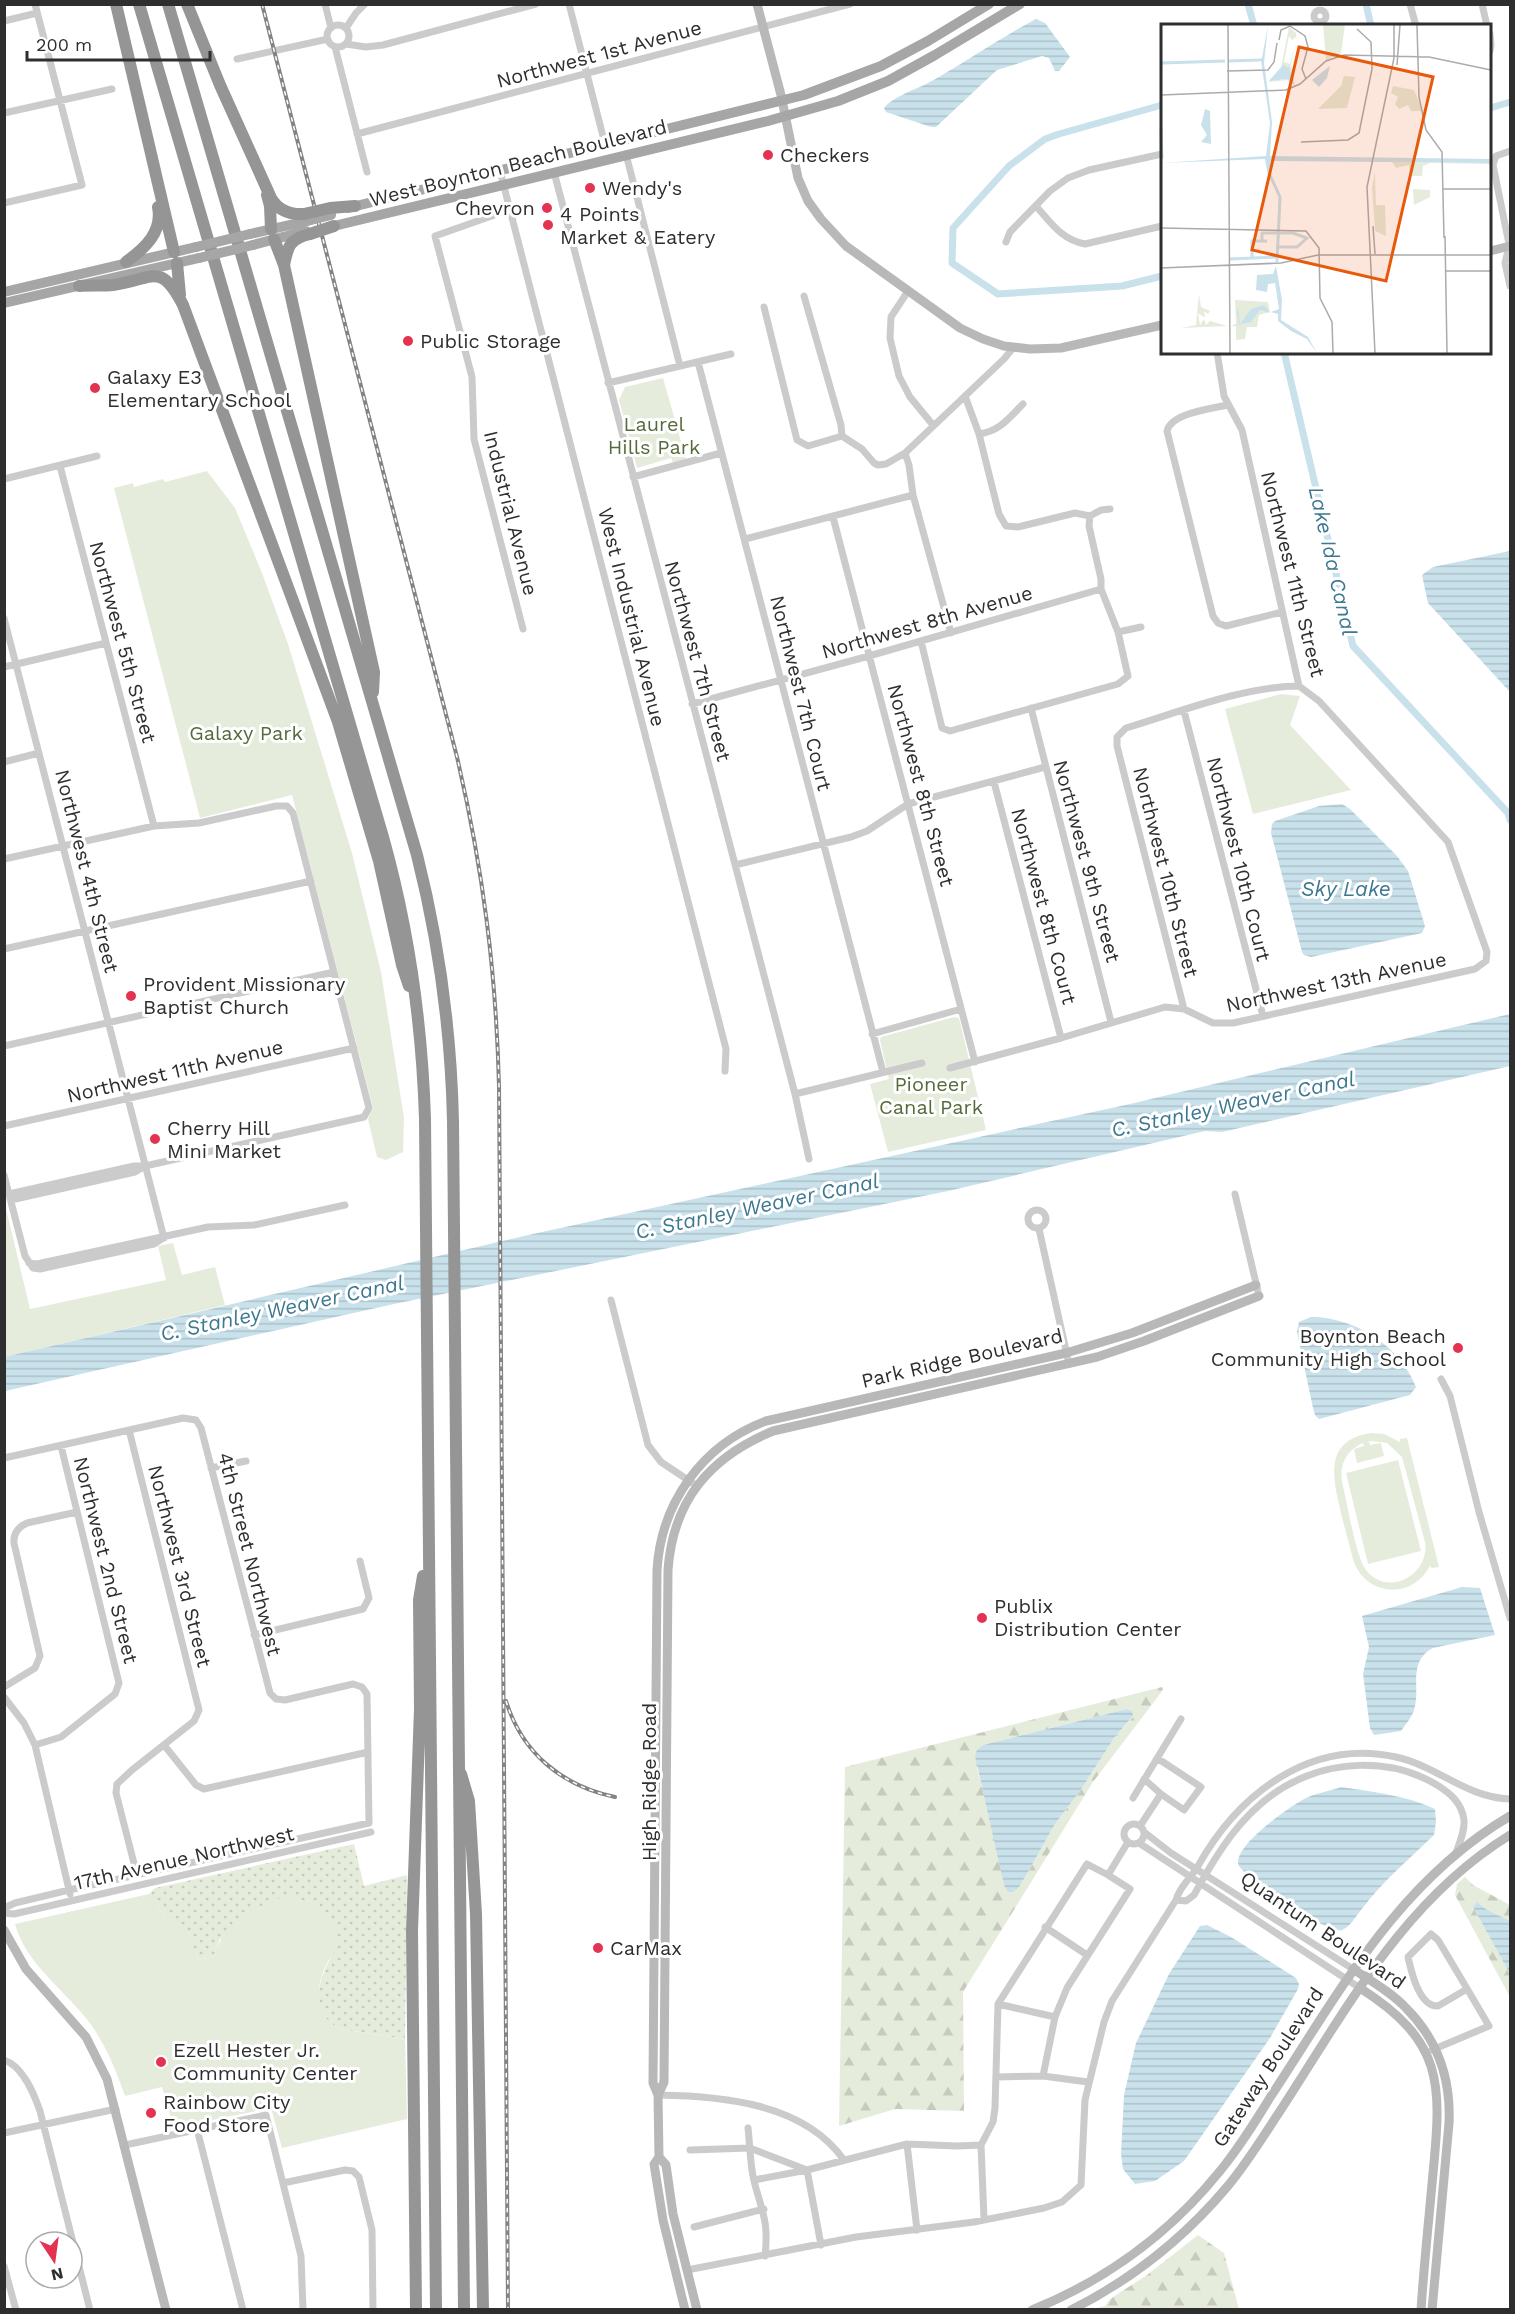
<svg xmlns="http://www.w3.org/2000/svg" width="1515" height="2314" font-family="'Work Sans',sans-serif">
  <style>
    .grass { fill: url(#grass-dots) }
    .forest { fill: url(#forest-firs); fill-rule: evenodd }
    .park { fill: #e6ecdc; fill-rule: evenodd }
    .water { fill: url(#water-rules) }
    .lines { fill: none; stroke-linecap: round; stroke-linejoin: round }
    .canal { stroke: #c9e1eb; stroke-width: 7 }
    .street { stroke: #cbcbcb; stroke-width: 7 }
    .secondary { stroke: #b8b8b8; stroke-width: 9 }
    .primary { stroke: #a6a6a6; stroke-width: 10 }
    .highway { stroke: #959595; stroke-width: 12 }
    .rail-casing { stroke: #838383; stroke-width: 4 }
    .rail { stroke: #fff; stroke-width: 1.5; stroke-dasharray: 4.5; stroke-linecap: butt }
    .primary-bridge { stroke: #a6a6a6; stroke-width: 10 }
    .highway-bridge { stroke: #959595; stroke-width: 12 }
    .poi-dot { fill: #e33351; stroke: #fff; stroke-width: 2 }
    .labels { text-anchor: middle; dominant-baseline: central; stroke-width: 6; stroke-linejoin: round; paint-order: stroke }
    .street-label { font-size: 20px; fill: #2e2e2e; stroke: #fff }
    .poi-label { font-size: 20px; fill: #2e2e2e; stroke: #fff; text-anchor: start }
    .park-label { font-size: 20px; fill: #566a3c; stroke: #fff }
    .water-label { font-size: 21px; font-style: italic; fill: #3d7890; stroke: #fff }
    .inset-river { fill: none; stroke: #c9e1eb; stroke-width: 3 }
    .inset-road { fill: none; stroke: #ababab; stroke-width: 1.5 }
    .view { fill: #e8590c; fill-opacity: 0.15; stroke: #e8590c; stroke-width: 3 }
    .inset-edge { fill: none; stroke: #2e2e2e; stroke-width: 3 }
  </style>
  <defs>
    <pattern id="grass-dots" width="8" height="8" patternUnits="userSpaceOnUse" patternTransform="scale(1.5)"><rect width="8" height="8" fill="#e6ecdc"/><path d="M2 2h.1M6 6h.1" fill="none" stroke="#c6cbbd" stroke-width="1.8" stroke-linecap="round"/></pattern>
    <pattern id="forest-firs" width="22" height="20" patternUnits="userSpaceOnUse" patternTransform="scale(1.5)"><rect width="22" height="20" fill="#e6ecdc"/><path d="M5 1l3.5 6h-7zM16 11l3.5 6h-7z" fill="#c6cbbd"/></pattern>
    <pattern id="water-rules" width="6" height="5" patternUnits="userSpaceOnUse" patternTransform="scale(1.5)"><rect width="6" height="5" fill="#c9e1eb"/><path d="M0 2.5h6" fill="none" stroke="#adc1ca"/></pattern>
  </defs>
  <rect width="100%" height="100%" fill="#fff"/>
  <!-- grass -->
  <path class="grass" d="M354,1844l10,42 43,-11 -2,164 -65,-10c-35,-16 -20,-56 -4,-80l-116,-10 -6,17 -16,4c-8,-28 -29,-39 -47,-59l-2,-7 6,-6z"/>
  <!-- forest -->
  <path class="forest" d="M1162,1687l1,3 -70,92 -130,210 1,119 -69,-2 -56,17 6,-359zM1127,1709l6,8 -19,21 -34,53 -25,33 -35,62 -16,-1 -10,-52 -17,-65 6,-23z
    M1465,1877l8,8 37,20v16l-24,-12 -9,-7 -4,5 37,67v23l-55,-102 2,-11z
    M1198,2235l26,18 15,56h-147l13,-3 5,-7 37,-24z"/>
  <!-- park -->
  <path class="park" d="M663,378l23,81 -13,4 -2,-5 -34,10 -18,-68 6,-13z
    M207,471l28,37 27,65 26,71 64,209 29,119 23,146 -1,34 -17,8 -9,-3 -9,-38 5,-11 -81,-313 -92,23 -86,-330 19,-5 1,4 29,-8 2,3z
    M1281,694l19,2 -10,29 61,65 -98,24 -28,-105z
    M954,1017l5,1 27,112 -98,22 -18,-68 19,-5 -9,-39 1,-3z
    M4,1200l26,109 136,-29 -8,-34 15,-3 9,32 33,-8 10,38 -220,52z
    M1371,1433l13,1 16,8v-3l7,-1 32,129 -7,1 -2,-2c-18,35 -66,30 -77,-7 -4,-16 -9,-33 -13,-50 -8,-34 -15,-69 31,-76zM1372,1441l15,2 15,14 23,85c5,35 -41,57 -61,25 -9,-16 -17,-65 -22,-85 -3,-18 5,-32 21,-39l1,3 -10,3 3,14 27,-7 -3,-13 -11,2 -1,-3h-3z
    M1398,1460l23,91 -53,13 -22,-91z
    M291,1893c10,7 30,16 39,25 5,7 8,24 6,31 -2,6 -8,11 -10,16 -11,23 -11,52 14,64l65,10 2,80 -125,29 -11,-40 -97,20 -12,-41 -37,9c-10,-28 -21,-56 -40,-79 -25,-31 -59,-54 -70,-93l134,-30c4,16 26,26 36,39 7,8 10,18 13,27l16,-4c14,-41 40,-46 77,-63z"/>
  <!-- water -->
  <path class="water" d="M1036,19l9,4 25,34 -11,14h-4l-6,-13 -7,-2 -45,14 -61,57h-5l-45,-15 -2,-4c8,-11 35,-20 48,-27 35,-20 68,-43 104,-62z
    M1510,551v141l-82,-89 -6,-28 11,-8z
    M1342,804l8,5 47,47 11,15 17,55 -3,7 -111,24 -7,-2 -2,-3 -31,-119 1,-9 3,-3 44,-15z
    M1510,1014v52l-288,66 -17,-1 -257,60 -554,113 -389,87 -1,-34 529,-123 597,-130z
    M1311,1317c44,0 89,29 105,70l-6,8 -91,24 -4,-4 -2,-7 -16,-76 2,-10z
    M1462,1587l18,1 15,47 -62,13c-26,14 -12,40 -19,62 -2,7 -9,15 -13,21l-27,4 -4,-7 -7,-54 6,-27 -7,-31z
    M1127,1709l5,2 1,5 -19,22 -34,53 -25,33 -35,62 -7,6h-5l-4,-7 -29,-129 2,-6 6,-5z
    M1341,1787c32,5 64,8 94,22l1,13 -2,13c-25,24 -52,47 -73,75 -5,6 -11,17 -19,20 -13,5 -103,-54 -104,-67 -1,-20 51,-56 68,-65 10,-5 24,-7 35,-11z
    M1477,1902l9,7 24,12v53l-37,-67z
    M1207,1925l24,12 65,41 3,6 -1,5 -28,49 -86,123 -29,20 -20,3 -12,-15 -2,-15 3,-59 12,-52 33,-69 31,-48z"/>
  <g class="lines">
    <!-- canal -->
    <path class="canal" d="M1248,4l6,22
      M1366,4l5,22
      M1162,105l-103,29 -14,5 -36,27 -56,62 -1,35 46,31 124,-8 40,-10
      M1490,108l20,-6
      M1284,352l69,294 155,167 2,7"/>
    <!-- street -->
    <path class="street" d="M325,4l6,24
      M569,4l36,140
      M1410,4l6,22
      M1482,4l5,22
      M1314 16a6 6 0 1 1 12 0a6 6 0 1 1-12 0Z
      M4,21l33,-8
      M327 36a11 11 0 1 1 22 0a11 11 0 1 1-22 0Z
      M346,28l10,-15 9,-9
      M1490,34l1,12 -1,5
      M346,44l20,3 17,-2 153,-41
      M335,47l32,125
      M237,59l91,-20
      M4,113l108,-24
      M357,134l493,-130
      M1510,151l-14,5 -3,9 17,84
      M626,154l54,212
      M500,171l226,878 -1,22
      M554,172l241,922 14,65
      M4,203l78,-18 -47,-181
      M509,206l-6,6 -68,24 37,141 2,62 49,190
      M1036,206c15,17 26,34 49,38l77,-18
      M1006,242l4,-10 40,-41 18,-13 21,-8 73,-16
      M1509,246l-4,17 5,23
      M908,291l-17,26 -1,21 9,38 11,21 23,28
      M804,296l37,129 1,11 20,13 12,14 4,2 8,-1 19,-11 99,-94 9,-11
      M764,307l33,133 11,6 34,-10
      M698,362l185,710
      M608,383l123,-29
      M965,396l14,38 20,80 7,12 12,1 57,-14 15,3
      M1227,405c-16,4 -56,8 -60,26l46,185 5,7 8,3 56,-14
      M979,434c21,-3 30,-16 44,-30
      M905,453l4,12 4,30 38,138
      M60,466l94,360
      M633,477l88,-24
      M4,479l93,-23
      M1090,516l11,-6 9,-1
      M833,517l142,545
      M745,539l168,-44
      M4,618l160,620
      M1118,632l23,-5
      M921,641l21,87 8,3 168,-47 10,-8 -10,-44 -17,-43v-10l-12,-53 1,-10
      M4,667l102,-24
      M692,704l177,-48 232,-67
      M1031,708l80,314
      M1184,711l79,305
      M4,762l35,-9
      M994,782l67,256
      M4,859l150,-33 45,-3 77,-17h11l6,7 76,295 -5,9 -219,49h-11l-125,28
      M735,865l116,-28 16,-6 41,-27 137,-37
      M4,949l307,-68
      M1184,1009l-67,-263v-9l9,-9c53,-16 119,-42 173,-42
      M872,1034l89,-25
      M4,1046l330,-74
      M950,1068l111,-30 104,-31 19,2 29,14h20l242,-54 11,-8 1,-9 -39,-110 -129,-141 -20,-15 -57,-256 -18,-34 -7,-44
      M795,1094l127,-31
      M4,1126l350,-78
      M4,1175l21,81 8,12 7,1 114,-25 9,-6
      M1235,1194l24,102
      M11,1200l124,-28 10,-6
      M1028 1219a9 9 0 1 1 18 0a9 9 0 1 1-18 0Z
      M1039,1229l30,135
      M29,1263l8,1 171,-37 46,-2 91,-20
      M611,1300l37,145 13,17 36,24
      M1441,1379l9,17 29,116 31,106
      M129,1430l70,280 -5,11 -62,49 -15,14 -1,9 21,82
      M4,1458l179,-40 13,2 5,8 69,265 6,6 9,1 68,-16 9,3 5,7 2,129 -300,67 -54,13 -11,5
      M211,1468l35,-7
      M254,1635l109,-26 6,-11 -9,-37
      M4,1687l31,-19 5,-12 -26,-113c-1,-10 4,-16 13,-20l50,-11
      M4,1697l20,26 11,22 35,149
      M35,1745l26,-8 54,-43 4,-11 -58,-237
      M164,1745l32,40 8,4 164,-37
      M1144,1779l17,15 23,16 17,-23 -44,-29
      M1133,1798l48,-79
      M1124 1834a10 10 0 1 1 20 0a10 10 0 1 1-20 0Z
      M1140,1826l21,-32
      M1144,1832l27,21 182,116
      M1139,1843l221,145
      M1176,1900l10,1 8,-6c23,-42 48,-83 90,-108 46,-27 106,-30 153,-2 13,8 25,18 27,35 1,12 -5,24 -9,35
      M4,1913l10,1 357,-82
      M1045,1927l42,28
      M998,2004l57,13
      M1432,2050l57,-24c-17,-29 -34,-58 -51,-86l-7,-6 -23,23c3,14 11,50 30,49l29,-17
      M4,2060c19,6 30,34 36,51l50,199
      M1043,2076l12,-59 12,-29 63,-99 -22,-14
      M996,2077l47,-1 45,6
      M658,2095c64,1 146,8 186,65
      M748,2128c2,17 2,36 6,53 8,31 15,40 11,75
      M197,2129l46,181
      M4,2133l112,-24
      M907,2144l10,86
      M125,2145l141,-30 35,141 2,54
      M690,2150l60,-2 57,22 14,75
      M754,2180l53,-10 100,-26 50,2 24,-1
      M283,2183l62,-13 8,1 6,6 13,53 1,80
      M984,2219l-3,-74 12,-23 2,-14 3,-104 89,-140 21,11 20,-33
      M694,2227l70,-18
      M4,2266l12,44
      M687,2270l169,-33 118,-15 70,-14 18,-6 19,-17 4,-85 19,-78 8,-21 64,-101c3,-13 15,-22 22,-34 40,-71 111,-128 198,-109 41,9 71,41 114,42"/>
    <!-- secondary -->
    <path class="secondary" d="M757,4l24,91 17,83 10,23 13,18 25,27 114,82 23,11 21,7 26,3 31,-1 101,-23
      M1490,251l20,-5
      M4,1930l22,39 60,68 21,42 59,231
      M1353,1969c18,12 38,23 53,39 31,31 45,71 43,115l-17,187
      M1360,1988c83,53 82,94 73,185 -4,45 -9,91 -12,137
      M658,2095l-5,-12 4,-513c4,-67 45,-125 109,-149l300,-68 66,-20 124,-48
      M659,2157l7,8 7,49 24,96
      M685,2310l-22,-90 -9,-56 5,-7 -1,-62 6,-13 4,-512c5,-70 42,-113 105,-139l324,-74 47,-16 115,-45
      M1032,2310c74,-30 138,-77 188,-139 19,-23 35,-49 51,-75 69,-105 127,-214 239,-280
      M1071,2310c60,-30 113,-72 156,-123 21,-25 37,-52 55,-79 65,-100 123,-209 228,-273"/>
    <!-- primary -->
    <path class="primary" d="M348,208l456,-113 77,-29 47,-25 61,-37
      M334,226l434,-105 70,-20 50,-20 47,-26 85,-51
      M250,234l57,-13
      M253,245l53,-14
      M4,292l192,-45
      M4,303l195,-45"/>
    <!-- highway -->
    <path class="highway" d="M116,4l58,248
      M139,4l244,833c26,93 39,186 42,282l11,1191
      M168,4l249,851c22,87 34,176 36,266l11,1189
      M187,4l33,81 51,113c7,12 18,17 33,16
      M267,195l3,11 1,23
      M274,239l10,26 90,407 -1,20
      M126,262c19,-14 37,-30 32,-55
      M177,263l3,32
      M284,265c4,-20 6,-26 26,-31
      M79,286c11,-1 23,0 34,-1 39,-5 47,-25 70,20l155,417 41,139 23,104 7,21
      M461,1774l8,27 7,113 7,396
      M416,2310l-4,-379 8,-222 -1,-109 4,-24"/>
    <defs>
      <path id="rail" d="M262,4l195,753c26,113 39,213 42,329l9,1224
        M506,1701c16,52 56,85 109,96"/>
    </defs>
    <!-- rail casing -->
    <use href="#rail" class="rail-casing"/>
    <!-- rail -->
    <use href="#rail" class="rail"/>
    <!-- primary-bridge -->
    <path class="primary-bridge" d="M307,221l24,-6
      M196,247l54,-13
      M199,258l54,-13"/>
    <!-- highway-bridge -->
    <path class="highway-bridge" d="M304,214l26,-6 25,-2
      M310,234l24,-8"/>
  </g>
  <!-- markers -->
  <g class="poi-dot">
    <circle cx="768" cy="155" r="6"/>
    <circle cx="590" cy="188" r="6"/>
    <circle cx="547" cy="208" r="6"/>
    <circle cx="548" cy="225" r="6"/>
    <circle cx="408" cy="341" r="6"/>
    <circle cx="95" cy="388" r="6"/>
    <circle cx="131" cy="996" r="6"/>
    <circle cx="155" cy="1139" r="6"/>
    <circle cx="1458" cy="1348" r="6"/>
    <circle cx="982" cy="1618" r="6"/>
    <circle cx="598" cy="1948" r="6"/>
    <circle cx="161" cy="2062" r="6"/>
    <circle cx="151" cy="2113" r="6"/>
  </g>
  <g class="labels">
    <!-- street labels -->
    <g class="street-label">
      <text transform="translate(599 54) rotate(-15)">Northwest 1st Avenue</text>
      <text transform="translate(518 163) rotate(-14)">West Boynton Beach Boulevard</text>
      <text transform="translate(511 513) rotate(76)">Industrial Avenue</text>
      <text transform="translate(1293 574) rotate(76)">Northwest 11th Street</text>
      <text transform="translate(632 617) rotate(76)">West Industrial Avenue</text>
      <text transform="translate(927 622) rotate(-16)">Northwest 8th Avenue</text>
      <text transform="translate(123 642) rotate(75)">Northwest 5th Street</text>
      <text transform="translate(698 661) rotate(75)">Northwest 7th Street</text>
      <text transform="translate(801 693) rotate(76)">Northwest 7th Court</text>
      <text transform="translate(921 785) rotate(75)">Northwest 8th Street</text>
      <text transform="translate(1239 859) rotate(76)">Northwest 10th Court</text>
      <text transform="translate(1087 861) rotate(75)">Northwest 9th Street</text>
      <text transform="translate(87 871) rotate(76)">Northwest 4th Street</text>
      <text transform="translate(1166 872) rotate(76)">Northwest 10th Street</text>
      <text transform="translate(1044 906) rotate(75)">Northwest 8th Court</text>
      <text transform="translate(1336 982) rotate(-12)">Northwest 13th Avenue</text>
      <text transform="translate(175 1071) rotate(-13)">Northwest 11th Avenue</text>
      <text transform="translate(962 1358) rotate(-13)">Park Ridge Boulevard</text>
      <text transform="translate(250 1554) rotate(76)">4th Street Northwest</text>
      <text transform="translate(106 1560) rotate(76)">Northwest 2nd Street</text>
      <text transform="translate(180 1566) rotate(76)">Northwest 3rd Street</text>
      <text transform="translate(649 1782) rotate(-90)">High Ridge Road</text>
      <text transform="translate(184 1858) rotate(-13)">17th Avenue Northwest</text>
      <text transform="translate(1323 1930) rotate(34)">Quantum Boulevard</text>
      <text transform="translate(1268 2067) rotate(-57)">Gateway Boulevard</text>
    </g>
    <!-- poi labels -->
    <g class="poi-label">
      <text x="780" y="155">Checkers</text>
      <text x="602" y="188">Wendy's</text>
      <text x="535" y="208" text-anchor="end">Chevron</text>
      <text x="560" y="214">4 Points<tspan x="560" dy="23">Market &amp; Eatery</tspan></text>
      <text x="420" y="341">Public Storage</text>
      <text x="107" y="377">Galaxy E3<tspan x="107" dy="23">Elementary School</tspan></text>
      <text x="143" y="984">Provident Missionary<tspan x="143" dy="23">Baptist Church</tspan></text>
      <text x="167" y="1128">Cherry Hill<tspan x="167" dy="23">Mini Market</tspan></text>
      <text x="1446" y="1336" text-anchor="end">Boynton Beach<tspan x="1446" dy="23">Community High School</tspan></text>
      <text x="994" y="1606">Publix<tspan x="994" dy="23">Distribution Center</tspan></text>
      <text x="610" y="1948">CarMax</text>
      <text x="173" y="2050">Ezell Hester Jr.<tspan x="173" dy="23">Community Center</tspan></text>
      <text x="163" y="2102">Rainbow City<tspan x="163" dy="23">Food Store</tspan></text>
    </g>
    <!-- park labels -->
    <g class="park-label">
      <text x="654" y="424">Laurel<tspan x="654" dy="23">Hills Park</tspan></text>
      <text x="246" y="733">Galaxy Park</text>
      <text x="931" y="1084">Pioneer<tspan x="931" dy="23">Canal Park</tspan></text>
    </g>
    <!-- water labels -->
    <g class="water-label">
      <text transform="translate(1333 561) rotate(77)">Lake Ida Canal</text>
      <text x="1346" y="888">Sky Lake</text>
      <text transform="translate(1233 1104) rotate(-12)">C. Stanley Weaver Canal</text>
      <text transform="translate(757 1206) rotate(-12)">C. Stanley Weaver Canal</text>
      <text transform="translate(282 1308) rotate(-12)">C. Stanley Weaver Canal</text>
    </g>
  </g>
  <!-- overview -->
  <g transform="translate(1161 24)">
    <rect width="330" height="330" fill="#fff"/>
    <path d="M38,270l2,13 9,4 -2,3 -4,-3 1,5 -1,1 -6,-4 2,12 4,-6 2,6 4,-4 17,5 -46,2 15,-3zM74,276l33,2 2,10 -11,3 -2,12h-10l-2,12 -9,1v-14h-5l5,-2z" fill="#e6ecdc"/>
    <path d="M162,1h22l-4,28 -15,7zM128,3l7,6v4l-4,3 -3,-4 -5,26 6,2 6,-23 -5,23 4,22 -8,-6 -18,2 12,-14zM122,42h5l6,17 -7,-4 -18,2zM183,52l11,1 -8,31 -29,1 23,-23z" fill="#e6ecdc" fill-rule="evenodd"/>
    <path d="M232,62l21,4 9,21h-12l-3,-6 -9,4 -4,-5 3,-7 -7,-4zM231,138l99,1v8l-2,-7 -59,-1 -7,3 -1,10h-12l-1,-11 -13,3zM214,147l1,34h9l1,31 -11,-5 -3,-43zM252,165l17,1v7l-16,8z" fill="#e6ecdc"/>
    <path d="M107,1l-4,38 8,59 -2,34 220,3 1,4 -220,-2 -3,15 -3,-17 -104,4 105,-7 4,-33 -9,-62 -4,-1 5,-2zM122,41l6,2 5,17 -7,-5 -18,2zM169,42l-3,12 -8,9 -7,-7zM44,85l5,2 1,33 -10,-2 6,-7 -6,-10zM115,242l6,34 -1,20 27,17 9,16 -10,-14 -16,-8 -13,-10v-7l-7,-2 8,-3 -4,-26 -7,1 -1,8 -11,-2 1,-15 16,-1zM103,281l6,8 -10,-3 -9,12 -20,4 8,-2 -2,-12 1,-4 2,16 11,-15z" fill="#c9e1eb"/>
    <path class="inset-river" d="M67,37l32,-1M0,39l64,-2M0,105l1,30M108,149l11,24 -3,65M101,217v-8h31l14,5 -10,9h-21M91,234v-17h15M69,235l46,-2"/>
    <path class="inset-road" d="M67,1l2,328M233,1v33M256,1l2,72 7,33 16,22 2,86M118,16l2,-10 9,-4 15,10 3,11 -6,22 4,10M236,41l3,-40M66,47l41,-1 6,-8 3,-19M0,71l125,-5 14,-6 26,-23 18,-6 85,2 62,13M140,118l47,-2 11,-7 13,-64 -1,-27 -14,-13M282,165h48M212,202l2,28M0,204l145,3 13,17 1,50 12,24 1,31M284,212l2,117M0,244l120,-5 37,-8h173M284,247h46M214,329l-8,-166 27,-129"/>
    <path class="view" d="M138,23l134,30 -47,204 -134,-31z"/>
    <rect width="330" height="330" class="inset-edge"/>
  </g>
  <!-- border -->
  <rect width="1515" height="2314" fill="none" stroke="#2e2e2e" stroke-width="12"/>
  <!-- north arrow -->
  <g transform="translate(54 2260) rotate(167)"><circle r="28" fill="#ffffff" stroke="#ababab" stroke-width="1.5"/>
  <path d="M0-4.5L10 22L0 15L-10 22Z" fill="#e33351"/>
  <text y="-9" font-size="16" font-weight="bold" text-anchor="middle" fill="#2e2e2e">N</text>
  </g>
  <!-- scale -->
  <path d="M27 51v9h183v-9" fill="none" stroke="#2e2e2e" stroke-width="3"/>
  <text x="36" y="51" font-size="18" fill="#2e2e2e" stroke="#ffffff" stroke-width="4.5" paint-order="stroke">200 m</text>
</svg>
